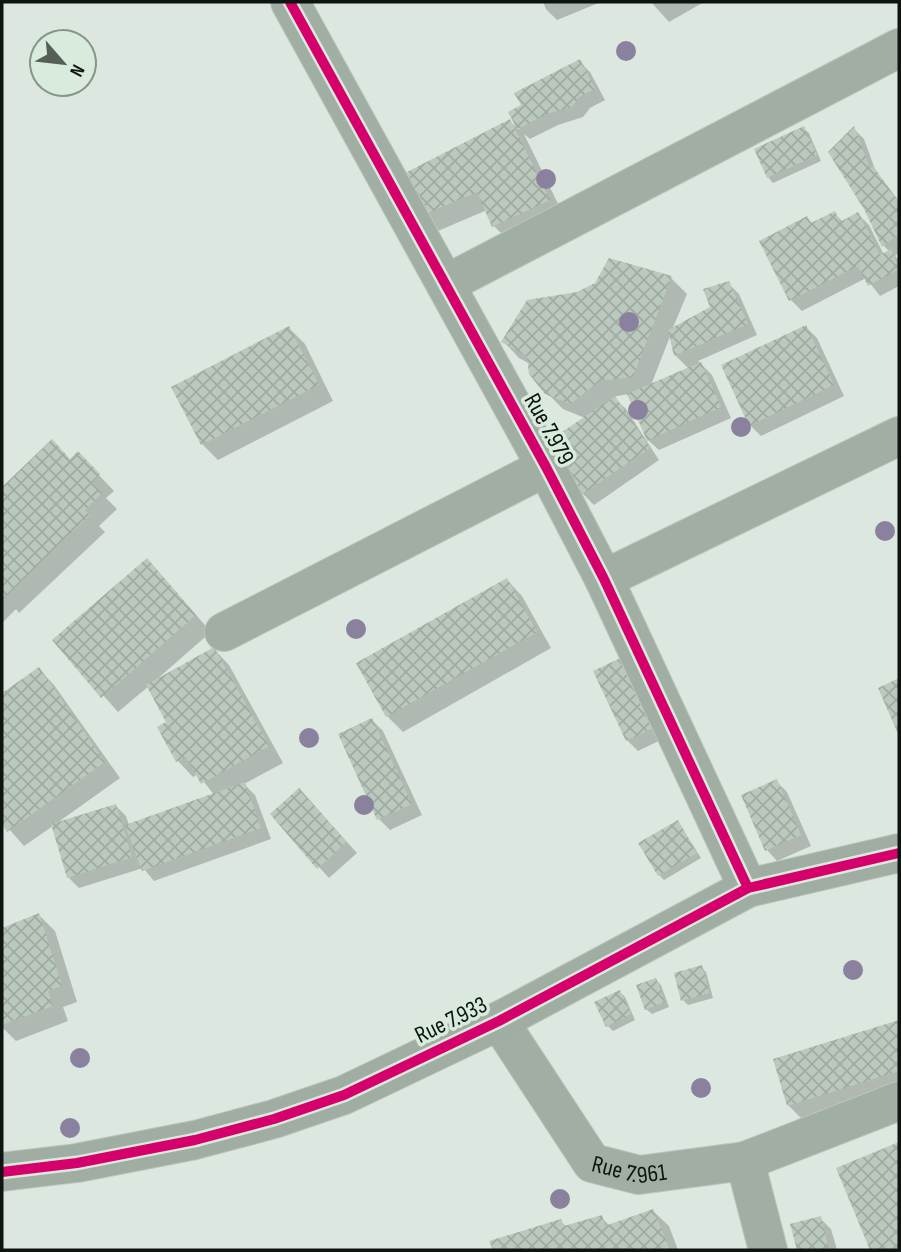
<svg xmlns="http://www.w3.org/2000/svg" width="901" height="1252" font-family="'Sofia Sans Condensed',sans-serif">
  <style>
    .shadow { fill: #0003; fill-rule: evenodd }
    .building { fill: url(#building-cross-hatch) }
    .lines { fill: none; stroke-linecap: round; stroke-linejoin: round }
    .street-casing { stroke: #bcc4bf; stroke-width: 40 }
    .secondary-casing { stroke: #bcc4bf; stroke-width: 40 }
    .street { stroke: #a1aea4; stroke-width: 38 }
    .secondary { stroke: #a0ada3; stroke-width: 38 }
    .cycleway-casing { stroke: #d8ebdc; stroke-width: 15 }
    .cycleway { stroke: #d6006c; stroke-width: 10 }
    .tree { fill: #8a819e }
    .labels { text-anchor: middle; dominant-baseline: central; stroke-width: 7; stroke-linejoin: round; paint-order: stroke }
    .street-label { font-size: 24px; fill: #0e140f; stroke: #d8ebdc }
  </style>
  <defs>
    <pattern id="building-cross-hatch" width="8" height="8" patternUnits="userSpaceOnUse" patternTransform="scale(1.75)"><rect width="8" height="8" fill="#bac8bd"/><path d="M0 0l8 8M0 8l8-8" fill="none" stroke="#9faba1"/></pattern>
  </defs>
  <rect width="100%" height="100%" fill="#dce7df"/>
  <!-- shadow -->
  <path class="shadow" d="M543,2h58l-44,18 -11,-11z
    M651,2h53l-35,20z
    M579,61l11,11 15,28 -15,8 -7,9 -25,8 -28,14 -6,-5 40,82 -55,25 -15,-15 -7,-16 -49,21 -16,-16 87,-94 11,9 -10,-17 13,-7z
    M803,128l6,5 12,28 -48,22 -5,-6z
    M854,129l10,10 12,33 23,29v52l-4,3 4,4v26l-19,10 -14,-18 -64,33 -11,-11 -30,-59 46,-23 6,6 21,-11 9,9 15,-8 11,11 15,30 6,-3 -6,-6 -18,-38z
    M671,278l16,16 -15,36 40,-23 16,-24 11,11 18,41 -59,26 14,14 19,43 -72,32 -11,-10 -19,-46 -12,2 -3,2 12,11 33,51 -65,45 -11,-11 -34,-51 36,-25 -22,-9 -16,-16 -17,-29 -11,-6 -15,-16zM671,334l5,22 13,13 -38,16z
    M806,327l11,11 27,58 -83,40 -11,-11z
    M289,328l16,16 28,57 -115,59 -16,-16z
    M52,442l18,18 8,-7 36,38 -8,7 11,11 -18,17 6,6 -86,81 -3,-4 -14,14v-134z
    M162,576l49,56 -55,48 58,-31 15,16 54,98 -39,21 11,11 16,44 -117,42 -11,-13 -64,20 -11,-11 -15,-51 -29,20 -22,-25v-12l2,-2 -2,-3v-109l37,-26 15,16 66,93 -63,45 59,-17 10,10 3,9 85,-30 -16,-21 -5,3 -15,-16 -9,-38 -20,-37 -31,26 -63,-71z
    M507,580l15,16 29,52 -148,84 -16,-16z
    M595,672l76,63 -33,16 -11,-11z
    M372,720l11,11 39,84 -32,15 -11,-11 -39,-84z
    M776,781l11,11 24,54 -34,15 -10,-11z
    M310,801l47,52 -28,25 -10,-11z
    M678,822l23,36 -37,22 -5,-5z
    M39,915l16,16 22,71 -14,5 5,14 -52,20 -12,-12 -2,1v-101z
    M701,967l5,5 7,26 -25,7 -5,-5z
    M656,980l5,5 8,22 -17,7 -6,-5z
    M620,992l5,5 10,23 -22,11 -5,-5z
    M899,1022v69l-95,30 -16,-16 -13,-45z
    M899,1144v106h-27l-33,-81z
    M653,1211l16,15 9,24h-183l-3,-8 69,-21 5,6 35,-10 9,9z
    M820,1218l11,11 6,21h-38l-7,-25z"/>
  <!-- building -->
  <path class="building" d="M580,59l15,30 -16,8 -7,10 -25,7 -30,15 -9,-17 13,-7 -7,-12z
    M510,119l40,81 -58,27 -15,-35 -56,24 -16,-43z
    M804,126l13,29 -50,23 -13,-29z
    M854,126l16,43 3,-3 26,36v32l-17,13 -18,-38 -36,-57z
    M835,211l5,11 18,-10 22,43 11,-6 8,20 -31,17 -10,-20 -69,35 -30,-60 48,-25 4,7z
    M609,258l63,18 -39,101 -33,4 -30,23 -25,-10 -16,-20 -2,-18 -26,-14 26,-42 50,-8 18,-9z
    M729,281l19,43 -74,32 -6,-26 42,-23 -7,-18z
    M806,325l28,60 -85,41 -28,-61z
    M289,326l30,59 -118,60 -30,-58z
    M701,362l20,45 -74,34 -20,-47z
    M615,396l35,52 -69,47 -35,-52z
    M52,439l18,20 8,-8 22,23 -8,8 10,11 -17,17 5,5 -88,85v-113z
    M147,558l49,57 -95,83 -49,-58z
    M507,578l30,54 -151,85 -30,-54z
    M214,647l55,99 -68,38 -15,-27 -10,5 -19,-35 9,-5 -20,-37z
    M629,654l32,70 -35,17 -33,-70z
    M39,667l66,95 -98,70 -5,-8v-131z
    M899,678v58l-21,-48z
    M372,718l40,86 -35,16 -39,-86z
    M777,779l24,56 -36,16 -24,-56z
    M245,782l16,46 -119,43 -17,-46z
    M299,788l48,54 -30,27 -47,-55z
    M116,804l16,53 -65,21 -16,-54z
    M678,820l19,33 -39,23 -20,-33z
    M39,913l23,73 -14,5 5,15 -51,19v-97z
    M702,965l7,28 -28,8 -7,-28z
    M656,978l9,24 -20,8 -9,-25z
    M620,990l11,24 -25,13 -12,-25z
    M899,1020v51l-112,35 -14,-47z
    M899,1142v108h-29l-34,-82z
    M653,1209l17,41h-177l-4,-9 72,-22 3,7 38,-11 3,11z
    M821,1216l8,34h-32l-7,-26z"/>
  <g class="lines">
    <defs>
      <g id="street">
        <path d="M290,2l256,465 58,112 144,309"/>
        <path d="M446,284l453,-236"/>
        <path d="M604,579l295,-143"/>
        <path d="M224,632l322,-165"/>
        <path id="s1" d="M499,1021l93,142 47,12 106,-14 23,89"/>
        <path d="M745,1161l154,-60"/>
      </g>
      <path id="secondary" d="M2,1172l75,-9 118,-23 79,-21 70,-24 155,-74 249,-133 151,-35"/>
    </defs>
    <!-- street casing -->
    <use href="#street" class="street-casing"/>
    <!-- secondary casing -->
    <use href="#secondary" class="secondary-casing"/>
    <!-- street -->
    <use href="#street" class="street"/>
    <!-- secondary -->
    <use href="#secondary" class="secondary"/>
    <defs>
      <path id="cycleway" d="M290,2l256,465 58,112 144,309
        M2,1172l75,-9 118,-23 79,-21 70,-24 155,-74 249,-133 151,-35"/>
    </defs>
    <!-- cycleway casing -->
    <use href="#cycleway" class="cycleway-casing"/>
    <!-- cycleway -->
    <use href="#cycleway" class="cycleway"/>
  </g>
  <!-- trees -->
  <g class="tree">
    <circle cx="626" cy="51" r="10"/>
    <circle cx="546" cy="179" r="10"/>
    <circle cx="629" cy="322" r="10"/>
    <circle cx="638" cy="410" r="10"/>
    <circle cx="741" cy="427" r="10"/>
    <circle cx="885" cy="531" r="10"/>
    <circle cx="356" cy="629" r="10"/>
    <circle cx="309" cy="738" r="10"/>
    <circle cx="364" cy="805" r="10"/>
    <circle cx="853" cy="970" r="10"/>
    <circle cx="80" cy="1058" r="10"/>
    <circle cx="701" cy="1088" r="10"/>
    <circle cx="70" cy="1128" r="10"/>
    <circle cx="560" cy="1199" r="10"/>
  </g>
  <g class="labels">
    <!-- street labels -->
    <g class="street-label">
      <text transform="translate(549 429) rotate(61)">Rue 7.979</text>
      <text transform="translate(451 1020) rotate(-26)">Rue 7.933</text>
      <text stroke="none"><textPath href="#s1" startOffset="208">Rue 7.961</textPath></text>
    </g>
  </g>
  <!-- border -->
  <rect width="901" height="1252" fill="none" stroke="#0e140f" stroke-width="7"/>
  <!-- north arrow -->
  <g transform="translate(63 63) rotate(118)"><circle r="33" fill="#d8ebdc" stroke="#87958a" stroke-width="2"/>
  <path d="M0-5L12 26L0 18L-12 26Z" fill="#565e58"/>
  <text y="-10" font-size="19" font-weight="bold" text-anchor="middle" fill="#0e140f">N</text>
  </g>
</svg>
